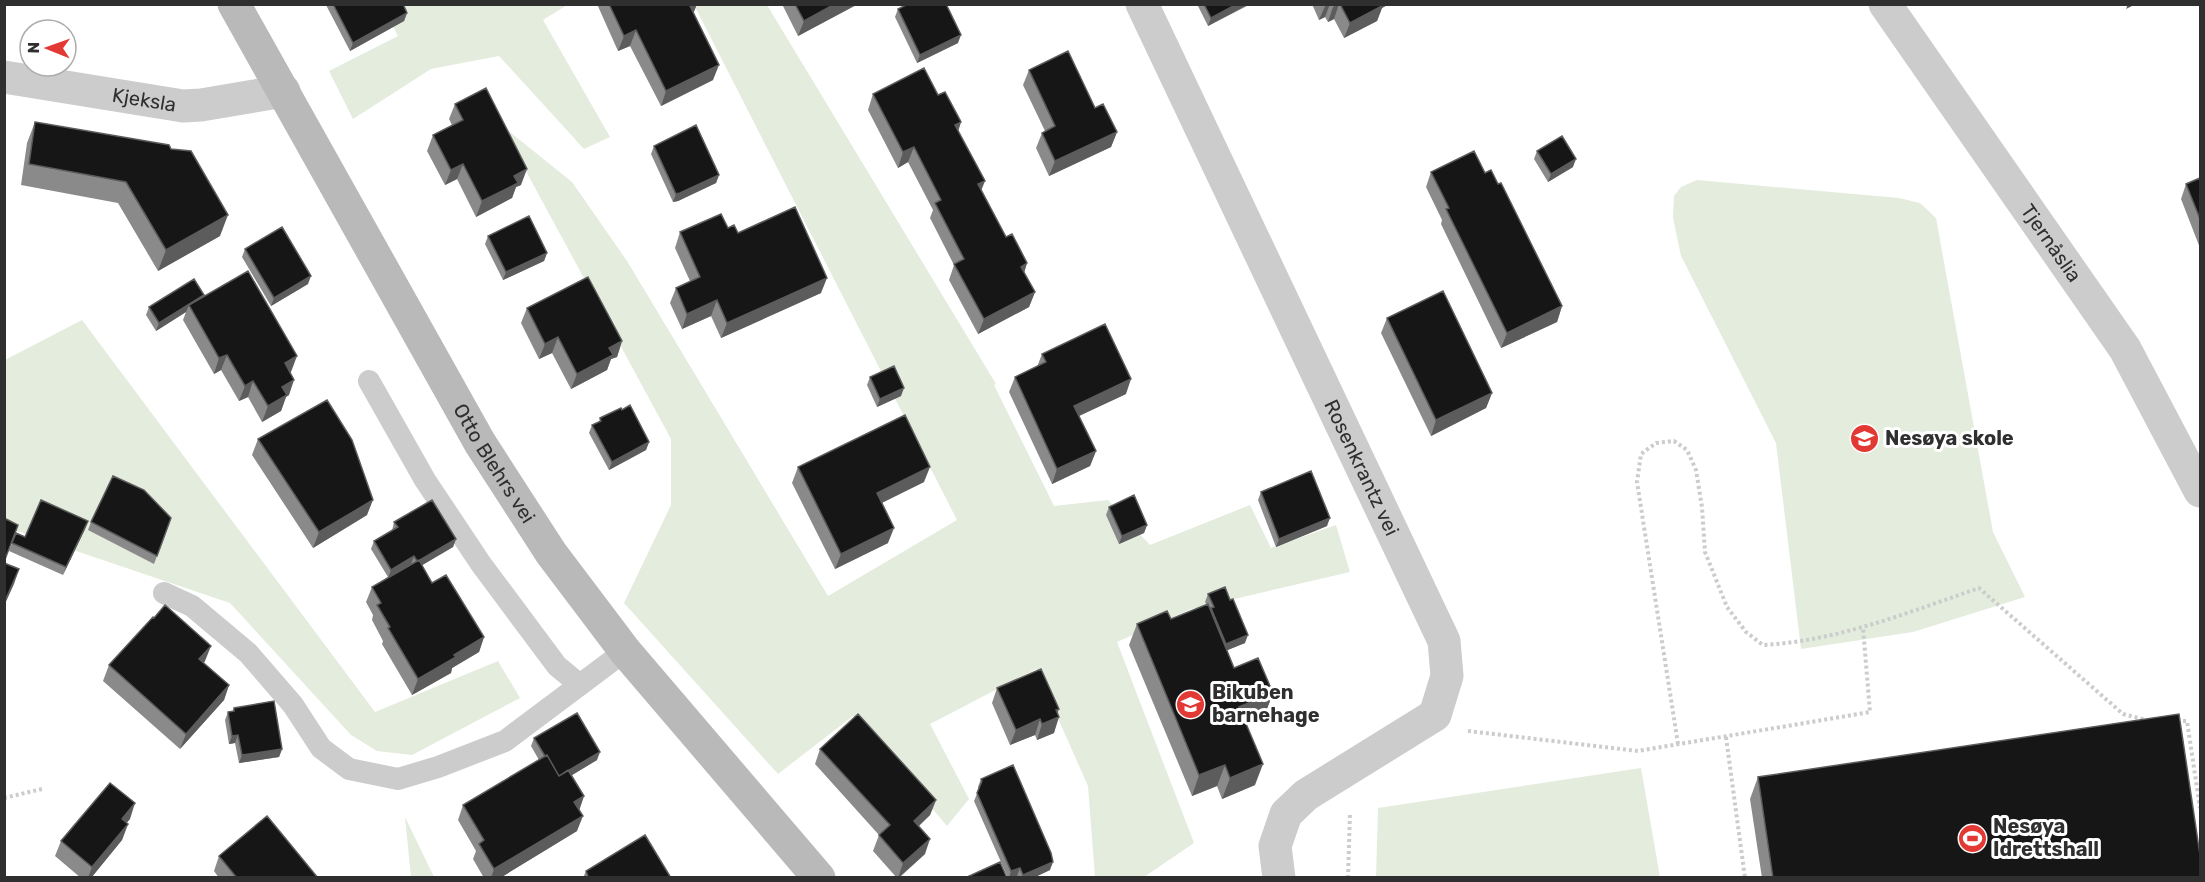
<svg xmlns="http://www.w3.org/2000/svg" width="2205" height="882" font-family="Rubik,sans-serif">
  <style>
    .green { fill: #e3ecdd }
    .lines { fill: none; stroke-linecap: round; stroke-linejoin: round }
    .path { stroke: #ccc; stroke-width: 4; stroke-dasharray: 3 3; stroke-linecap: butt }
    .lane { stroke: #ccc; stroke-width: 22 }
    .street { stroke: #ccc; stroke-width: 33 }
    .secondary { stroke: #b9b9b9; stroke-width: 33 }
    .wall { fill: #8a8a8a }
    .shaded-wall { fill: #5c5c5c }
    .building { fill: #161616; stroke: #5c5c5c; stroke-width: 1.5 }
    .labels { text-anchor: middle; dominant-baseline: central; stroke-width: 6; stroke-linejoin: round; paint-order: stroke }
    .street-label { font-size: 20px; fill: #2f2f2f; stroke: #fff }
    .poi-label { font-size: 20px; font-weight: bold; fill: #2f2f2f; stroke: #fff; text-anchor: start }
  </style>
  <rect width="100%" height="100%" fill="#fff"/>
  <!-- green -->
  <path class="green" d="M382,5h185l-24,15 67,117 -26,12 -85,-93 -68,13 -78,50 -24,-48 69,-35z
    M694,5h73l229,379 -2,1 60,121 54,-6 42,45 100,-40 21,43 65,-23 14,47 -159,37 -74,33 77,201 -50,34h-49l-7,-91 -52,-117 -106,55 39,75 -22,27 -94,-110 -75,58 -154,-171 47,-98v-66l-170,-314 71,57 55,79 201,335 129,-76z
    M1697,180l202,18 21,5 16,15 57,314 32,65 -112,35 -112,17 -25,-206 -95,-187 -8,-38 1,-22 7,-9z
    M82,320l293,392 123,-51 22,37 -108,57 -35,-4 -26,-16 -121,-132 -225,-76v-167z
    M1641,768l19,109h-284l2,-69z
    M405,817l29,60h-23z"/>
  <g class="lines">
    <!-- path -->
    <path class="path" d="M2177,721h10l13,87
      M1468,731l170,20 232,-39 -7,-84
      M1726,737l19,141
      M1678,744l-41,-262 4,-28 15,-11 18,-2 13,9 9,20 6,37 3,45 22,55 19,25 17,13c75,-4 146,-33 216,-57l144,126 23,6
      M4,798l38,-9
      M1348,878l2,-66"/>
    <!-- lane -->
    <path class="lane" d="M369,381l56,99 56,84 76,102 23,19
      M164,593l28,13 56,47 45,52 28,43 28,21 49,10 40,-12 67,-26 120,-90"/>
    <!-- street -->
    <g class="street">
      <path id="s1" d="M1142,4l302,637 3,35 -12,39 -129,80 -20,19 -11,32 4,32"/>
      <path id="s2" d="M1885,4l240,345 75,142"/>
      <path id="s3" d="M4,77l179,29 18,-1 83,-14"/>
    </g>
    <!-- secondary -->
    <path class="secondary" id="s4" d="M234,4l246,439 71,110 74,98 194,227"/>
  </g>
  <!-- wall -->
  <path class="wall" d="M403,4l4,9 -3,8 -54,30 -24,-46z
    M597,4h100l-4,10 20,66 -52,26 -31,-60 -12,5z
    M782,4h76l-60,32z
    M1197,4h52v1l-41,21z
    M1312,4h77l-7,4 -5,13 -33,17 -10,-19 -6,3 -3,-5 -6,3z
    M898,9l60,34 -41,20 -22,-46z
    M1029,70l66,38 22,24 -6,15 -62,29 -13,-28 6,-15 3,-2 -22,-46z
    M873,94l65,1 23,27 -3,8 23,60 25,47 21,26 -3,10 11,19 -6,15 -51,27 -29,-54 5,-15 -24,-47 3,-8 -25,-48 -10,6 -30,-58z
    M455,104l66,81 -5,2 -4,11 -36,19 -19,-38 -12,6 -18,-34 6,-16 19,-10 -3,-6z
    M35,122l136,27 49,87 -62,35 -40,-68 -97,-18 6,-42z
    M654,146l65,29 -3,8 -38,18 -5,1 -22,-48z
    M1537,151l36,16 -25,15 -14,-23z
    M1431,172l54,1 77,133 -5,16 -56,26 -60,-124 1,-4 -16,-33z
    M2200,178v70l-19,-49 5,-15z
    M728,228l10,5 83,60 -100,45 -10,-22 -29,13 -12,-26 6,-15 14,-7 -15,-33 5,-16z
    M488,236l59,17 -3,8 -41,19 -18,-36z
    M245,249l63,35 -37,22 -29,-49z
    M203,296l88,76h-1l-1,23 -3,2 -5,14 -19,11 -14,-25 -9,4 -18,-31 -7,4 -31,-54 3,-8 -30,19 -10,-16 3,-8z
    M527,308l95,33 -5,16 -6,2 -4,11 -36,19 -19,-36 -13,6 -18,-36z
    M1387,318l105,75 -6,15 -55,28 -50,-103z
    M1042,354l84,40 -47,22 17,35 -6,15 -38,18 -43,-92 6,-15 22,-10z
    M870,377l31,19 -24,11 -10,-22z
    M600,418l49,24 -3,8 -37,20 -20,-37 3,-8 7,-3z
    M258,439l109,76 -54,33 -61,-93z
    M798,467l126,15 -42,21 6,40 -53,26 -43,-86z
    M1261,492l66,34 -51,21 -18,-47z
    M1109,507l38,18 -3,8 -25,11 -13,-29z
    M171,518l-17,46 -66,-34 3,-8z
    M394,522l62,17 -3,8 -31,18 10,18 52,54 -5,15 -27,16 -1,5 -39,22 -30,-51 1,-3 -11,-21 1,-5 -7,-13 6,-15 16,-10 -17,-28 3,-8 18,-10z
    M85,529l-22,46 -54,-24 7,-18 9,4z
    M1208,594l37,49 -18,7 7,18 39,25 -8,21 -20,8 10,63 -33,14 -5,-13 -25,10 -63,-151 8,-21 34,-5 36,-14 -2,-3z
    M205,661l-1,2 25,22 -5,15 -44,49 -77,-68 6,-16z
    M997,688l60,25 -3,20 -17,7 -2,-5 -25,10 -18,-42z
    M234,708l48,41 -3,8 -40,6 -4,-20 -6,1 -4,-24 3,-8 5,-1z
    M534,738l63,22 -25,15 12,21 -5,13 -2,22 -77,47h-16l-11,-19 3,-8 -18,-31 5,-15 76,-45 -8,-14z
    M820,749l116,51 -6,15 -11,11 6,28 -26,24h-2l-24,-27 6,-16 -64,-71z
    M1758,777l442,101h-438l-12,-79z
    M981,779l69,91 -17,8h-15l-1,-2 -4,2h-5l-34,-77 5,-12 -1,-2z
    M130,819l-4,4 2,1 -6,16 -31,38h-10l-26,-22 6,-15z
    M219,856l99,22h-99l-5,-7z
    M586,871l85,7h-88z"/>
  <!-- shaded-wall -->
  <path class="shaded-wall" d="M688,4h9l-4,10z
    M835,4h23l-60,32 6,-15z
    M1237,4h12l-41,22 3,-8z
    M1326,4h4l-5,13 -6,3z
    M1338,4h1l-5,15 -6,3 5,-15z
    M1376,4h13l-7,4 -5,13 -33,17 6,-15z
    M2128,4h8l-10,5z
    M407,13l-3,8 -54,30 3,-8z
    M636,30l-6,16 -12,5 6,-15z
    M961,35l-3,8 -41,20 3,-8z
    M719,65l-6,15 -52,26 5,-15z
    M961,122l-5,16 -1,-13z
    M1117,132l-6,15 -62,29 6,-15z
    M914,147l-6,15 -10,6 5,-16z
    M1576,159l-3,8 -25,15 3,-8z
    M463,164l-6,15 -12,6 6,-15z
    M527,169l-6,16 -5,2 -4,11 -36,19 6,-16 32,-25z
    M719,175l-3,8 -38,18 -5,1 3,-8z
    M985,181l-6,15 -1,-12z
    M228,215l-8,21 -62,35 8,-21z
    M547,253l-3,8 -41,19 3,-8z
    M1027,263l-5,16 -1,-12z
    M311,276l-3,8 -37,22 3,-8z
    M827,278l-6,15 -100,45 6,-15z
    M1035,292l-6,15 -51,27 6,-15z
    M204,295l-3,8 -12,2 -3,7 -30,19 3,-8z
    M717,300l-6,16 -29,13 5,-15z
    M1562,306l-5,16 -56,26 6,-15z
    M558,337l-6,16 -13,6 6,-15z
    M622,341l-5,16 -6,2 -4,11 -36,19 6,-15 32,-26z
    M227,355l-6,15 -7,4 5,-16z
    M297,356l-6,16 -12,7 6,-16z
    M1131,379l-5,15 -58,27 6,-15z
    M294,380l-5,15 -3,2 -5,14 -19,11 6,-16 14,-19z
    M253,381l-5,16 -9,4 6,-15z
    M904,388l-3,8 -24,11 3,-8z
    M1492,393l-6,15 -55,28 5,-16z
    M649,442l-3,8 -37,20 3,-8z
    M1096,451l-6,15 -38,18 5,-15z
    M930,467l-6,15 -53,26 6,-15z
    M373,500l-6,15 -54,33 6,-16z
    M1330,518l-3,8 -51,21 3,-8z
    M88,521l-3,8 -22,46 3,-8z
    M1147,525l-3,8 -25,11 3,-8z
    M894,528l-6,15 -53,26 6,-15z
    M456,539l-3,8 -39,23 3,-8z
    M414,556l-3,8 -23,14 3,-8z
    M19,569l-5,15 -10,22v-3z
    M1248,635l-3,8 -22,9 3,-8z
    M484,637l-5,15 -27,16 -1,5 -39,22 6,-16 36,-24z
    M211,646l-6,15 -11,13 5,-15z
    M229,685l-5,15 -44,49 6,-15z
    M1273,693l-8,21 -34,14 8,-21z
    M1059,709l-4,10 4,-2 -5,16 -17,7 5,-16 14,-14z
    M1040,719l-5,16 -25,10 6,-15z
    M238,735l-3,8 -6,1 3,-8z
    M282,749l-3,8 -40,6 3,-8z
    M600,752l-3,8 -43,26 3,-8z
    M1263,764l-8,21 -33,14 8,-21z
    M1225,765l-8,21 -25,10 7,-21z
    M584,796l-5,15 -5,-9z
    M936,800l-6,15 -22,21 6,-15z
    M135,803l-5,16 -14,16 6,-16z
    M583,816l-6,15 -77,47h-9l3,-9z
    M128,824l-6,16 -31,38h-3l4,-11z
    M930,839l-5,15 -27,24 5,-15z
    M1053,862l-3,8 -17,8h-11l1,-3z
    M1020,868l-3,8 -4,2h-4l2,-7z"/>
  <!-- building -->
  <path class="building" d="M333,4h70l4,9 -54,30z
    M609,4h80l30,61 -53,26 -30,-61 -12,6z
    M795,4h40l-31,17z
    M908,4h38l15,31 -41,20 -22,-46z
    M1204,4h33l-26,14z
    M1340,4h42v2l-32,17z
    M1068,51l27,57 8,-4 14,28 -62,29 -13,-28 13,-7 -26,-56z
    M924,68l14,27 7,-3 16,30 -6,3 30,56 -7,3 28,53 6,-3 15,29 -6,4 14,25 -51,27 -30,-55 10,-5 -29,-56 6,-3 -27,-53 -11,5 -30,-58z
    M486,88l41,81 -13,7 4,7 -36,18 -19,-37 -12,6 -18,-35 30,-15 -8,-16z
    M35,122l134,23 2,4 20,2 37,64 -62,35 -40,-68 -97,-18z
    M696,125l23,50 -39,18 -4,1 -22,-48z
    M1562,136l14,23 -25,15 -14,-23z
    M1474,151l11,22 6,-3 7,14 3,-1 61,123 -55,27 -61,-124 3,-1 -18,-36z
    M2200,178v41l-14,-35z
    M795,207l32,71 -100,45 -10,-23 -30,14 -11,-26 24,-11 -20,-45 41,-18 7,14 6,-3 4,8z
    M529,216l18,37 -41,19 -18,-36z
    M282,227l29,49 -37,22 -29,-49z
    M248,271l49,85 -12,7 9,17 -12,7 5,8 -19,11 -15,-25 -8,5 -18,-31 -8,3 -30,-53z
    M588,277l34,64 -13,7 4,7 -36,19 -19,-37 -13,7 -18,-36z
    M194,279l10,16 -45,28 -10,-16z
    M1443,291l49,102 -56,27 -49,-102z
    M1105,324l26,55 -57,27 22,45 -39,18 -42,-92 31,-15 -4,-8z
    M894,366l10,22 -24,11 -10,-22z
    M327,400l25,40 21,60 -54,32 -61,-93z
    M630,405l19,37 -37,20 -20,-37 9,-4 -1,-3 21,-10 1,2z
    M905,415l25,52 -53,26 17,35 -53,26 -43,-87z
    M1311,471l19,47 -51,21 -18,-47z
    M113,476l31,14 27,28 -14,38 -66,-34z
    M1134,495l13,30 -25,11 -13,-29z
    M41,500l47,21 -22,46 -54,-24 4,-10 9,4z
    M432,500l24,39 -36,21h-1l-2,1 -3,-5 -23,14 -17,-29 24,-14 -4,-5z
    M6,519l12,6 -14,37v-39z
    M419,560l13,23 14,-8 38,62 -30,18 2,2 -38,22 -30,-51 2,-1 -13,-22 4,-2 -9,-16z
    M4,563l15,6 -15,34z
    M1225,587l5,13 3,-1 15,36 -22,9 -15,-36 3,-1 -6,-13z
    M1208,604l26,64 24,-10 15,35 -34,14 24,57 -33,14 -5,-13 -26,10 -62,-151 30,-13 4,8z
    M165,605l46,41 -12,13 30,26 -43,49 -77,-69 44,-48 1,1z
    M1041,669l18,40 -3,1 3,7 -17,7 -2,-5 -24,11 -19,-42z
    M274,701l8,48 -40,6 -4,-20 -6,1 -4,-24 6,-1v-3z
    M577,713l23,39 -41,24 -12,-21 -2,1 -11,-18z
    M858,714l78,86 -22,21 16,18 -27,24 -24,-28 11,-10 -70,-76z
    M2179,714l21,141v23h-427l-15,-101z
    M547,755l12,21 9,-6 16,26 -10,6 9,14 -89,53 -15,-25 5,-4 -21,-35z
    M1013,765l38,88 2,9 -30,13 -3,-7 -9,3 -34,-78 5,-12 -1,-2z
    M110,783l25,20 -13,16 6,5 -36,43 -31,-26z
    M267,816l51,62h-81l-18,-22z
    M645,835l26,43h-85l2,-2 -2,-5z
    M1000,862l7,16h-42z"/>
  <!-- icons -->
  <defs>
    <symbol id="school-disc" viewBox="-11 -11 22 22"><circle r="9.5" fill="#e33934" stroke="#fff"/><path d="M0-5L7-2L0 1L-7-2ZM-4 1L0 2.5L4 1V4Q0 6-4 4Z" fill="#fff"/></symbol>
    <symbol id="stadium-disc" viewBox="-11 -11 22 22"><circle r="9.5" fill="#e33934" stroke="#fff"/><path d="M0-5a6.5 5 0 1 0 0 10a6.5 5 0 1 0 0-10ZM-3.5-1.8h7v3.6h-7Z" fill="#fff"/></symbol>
  </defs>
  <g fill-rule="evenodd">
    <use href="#school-disc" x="1848" y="422" width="33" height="33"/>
    <use href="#school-disc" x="1174" y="688" width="33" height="33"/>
    <use href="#stadium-disc" x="1956" y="822" width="33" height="33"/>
  </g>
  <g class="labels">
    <!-- street labels -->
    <g class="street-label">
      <text stroke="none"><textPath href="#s3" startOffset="142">Kjeksla</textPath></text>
      <text stroke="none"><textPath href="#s2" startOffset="291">Tjernåslia</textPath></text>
      <text stroke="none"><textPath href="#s4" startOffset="528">Otto Blehrs vei</textPath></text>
      <text stroke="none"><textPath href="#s1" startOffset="513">Rosenkrantz vei</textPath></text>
    </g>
    <!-- poi labels -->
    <g class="poi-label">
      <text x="1885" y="438">Nesøya skole</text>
      <text x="1212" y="692">Bikuben<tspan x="1212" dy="23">barnehage</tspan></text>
      <text x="1993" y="826">Nesøya<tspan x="1993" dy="23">Idrettshall</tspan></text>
    </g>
  </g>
  <!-- border -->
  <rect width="2205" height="882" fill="none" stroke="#2f2f2f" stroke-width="12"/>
  <!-- north arrow -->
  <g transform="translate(48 48) rotate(271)"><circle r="28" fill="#ffffff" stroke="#acacac" stroke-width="1.5"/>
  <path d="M0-4.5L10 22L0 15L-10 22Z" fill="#e33934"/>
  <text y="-9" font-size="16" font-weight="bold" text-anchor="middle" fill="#2f2f2f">N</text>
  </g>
</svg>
